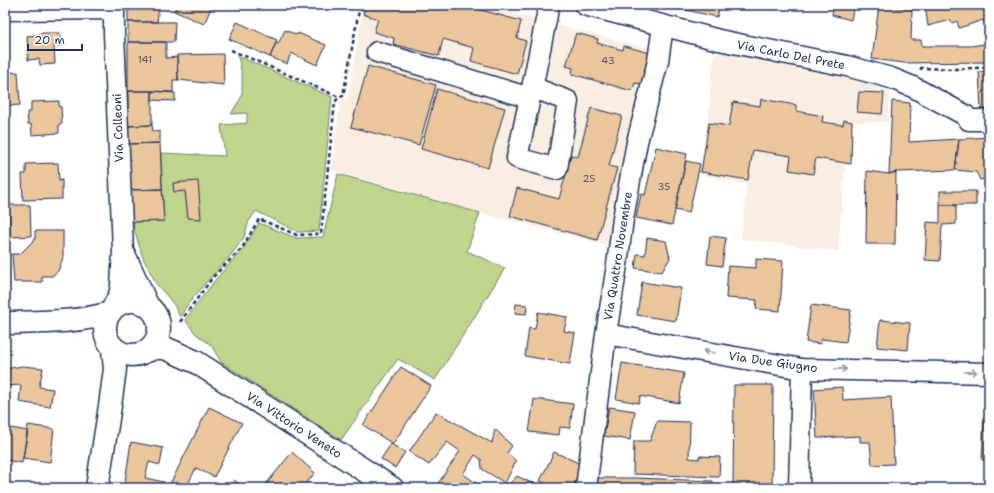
<svg xmlns="http://www.w3.org/2000/svg" width="994" height="493" font-family="'Shantell Sans',sans-serif">
  <style>
    .built { fill: #f9eee1 }
    .green { fill: #bed58b; stroke: #6c8274 }
    .building { fill: #ebc69c; stroke: #1b2f5e }
    .lines { fill: none; stroke-linecap: round; stroke-linejoin: round }
    .minor-casing { stroke: #1b2f5e; stroke-width: 23 }
    .major-casing { stroke: #1b2f5e; stroke-width: 25 }
    .path { stroke: #1b2f5e; stroke-width: 2.5; stroke-dasharray: 4 3; stroke-linecap: butt }
    .minor { stroke: #fff; stroke-width: 20 }
    .major { stroke: #fff; stroke-width: 22 }
    .oneway { stroke: #8d97ae }
    .labels { text-anchor: middle; dominant-baseline: central; stroke-width: 3; stroke-linejoin: round; paint-order: stroke }
    .number-label { font-size: 10px; fill: #4f556e }
    .street-label { font-size: 12px; fill: #1b2f5e; stroke: #fff }
  </style>
  <rect width="100%" height="100%" fill="#fff"/>
  <filter id="ink" filterUnits="userSpaceOnUse"><feTurbulence type="fractalNoise" baseFrequency=".025" numOctaves="2"/><feDisplacementMap in="SourceGraphic" scale="8" xChannelSelector="R" yChannelSelector="G"/><feConvolveMatrix kernelMatrix="1 2 1 2 8 2 1 2 1" color-interpolation-filters="sRGB"/></filter>
  <g filter="url(#ink)">
    <!-- built -->
    <path class="built" d="M364,5h117l53,14 118,30 -41,197 -131,-33 -148,-43 8,-68 9,-7 13,-81z
      M729,52l53,10 60,14 48,15 -2,31h-36l-1,42 -6,-1 -7,88 -97,-12 6,-54 -48,-11 9,-56 6,-64z
      M5,226l5,79h-5z"/>
    <!-- green -->
    <path class="green" d="M238,56l94,41 -13,134 -21,1 -42,-21 -7,10 -5,16 -4,6 -9,12 -27,30 -16,19 -8,13 -6,-12 -6,-8 -11,-12 -14,-27 -11,-36 32,-1 -3,-68 64,3 -4,-31 26,-2v-10l-16,1 11,-18v-21z
      M338,174l142,39 -13,38 38,17 -70,112 -37,-21 -57,81 -120,-78 -10,-17 -15,-11 -11,-14 31,-41 27,-30 16,-26 37,15 27,-1z"/>
    <!-- building -->
    <path class="building" d="M128,5l31,1 -2,16h-29z
      M177,5h26l8,3 -7,16 -30,-13z
      M366,5h97l58,16 -4,17 9,3 -9,33 -46,-13 3,-13 -31,-9 -4,17 -46,-12 1,-6 -20,-6 4,-13 -15,-5z
      M681,5h39l-3,12 -31,-7 1,-4z
      M834,5h27v1l-7,-1 -3,15 -19,-5z
      M879,5l33,4 -1,31h10l1,6h49l13,-2 1,2 4,-1v17l-85,1 -32,-4z
      M925,5h64v25h-2l-4,-10 -24,8 -2,-7 -5,2 -1,-3 -23,6z
      M128,22h47l-1,20h-46z
      M237,22l40,18 -7,17 -41,-18z
      M285,30l12,5 1,-2 28,12 -9,20 -26,-12 -4,11 -17,-7 6,-14 2,1z
      M40,33h20l1,13h-7l1,18 -15,1 -1,-6 -11,1 -1,-24 10,-1z
      M576,33l22,6 -1,4 26,7 1,-4 26,7 -9,31 -6,-1 -3,8 -60,-17 1,-6 -7,-2z
      M128,42h38v16l11,-1 1,23h-5v12l-21,-1h-24z
      M223,54l1,31 -46,-5 -1,-25z
      M368,66l68,19 -17,60 -68,-18z
      M989,71v39h-8l-2,-38z
      M18,72l2,33 -15,1v-33z
      M437,89l68,19 -17,60 -67,-19z
      M128,91h24v34l-24,1z
      M152,91l23,2v8l-23,-1z
      M859,92l25,1 -2,21 -25,-2z
      M761,99l35,6v6l27,5 -1,6 21,3 1,-5 8,2 -1,42 -35,-6 -3,16 -24,-4 2,-14 -38,-6 -5,30 -47,-8 8,-49 20,3 4,-24 27,4z
      M59,101v6h2l1,17h-3v9l-27,2 -1,-11h-3l-1,-12h4v-10z
      M892,101l18,2 -1,39 50,-3 -4,31 -59,2 -7,2z
      M591,108l31,8 -13,50 8,2 -20,72 -87,-24 7,-28 42,11 12,-44 7,2z
      M152,125l1,6 7,1v11l-32,1v-18z
      M989,137v41l-9,2 -4,-8 -21,-2 4,-31z
      M160,143l2,46 -32,1 -2,-46z
      M656,147l31,7 -15,71 -36,-7 5,-24 4,1z
      M686,161l14,3 -11,49 -14,-3z
      M58,163l1,18 3,-1v19l-39,1 -1,-26h4v-10z
      M867,171l22,3 7,-2 -1,72h-29z
      M198,181l3,38 -13,-1 -3,-27 -11,1 -1,-9z
      M162,189l2,32 -32,1 -2,-32z
      M940,191h36v14h-36z
      M9,205h21l1,31 -21,1z
      M940,205h16v19l-14,1 -2,36 -15,-1 2,-38 13,1z
      M35,231h28v27l-5,13 -6,5h-10v6h-28l-2,-28h8l15,-15z
      M710,236l16,2 -4,28 -15,-2z
      M647,238l19,3 4,17 -8,14 -27,-4 2,-14 8,1z
      M756,259l27,2 -3,50 -24,-2 1,-9 -31,-2 2,-32 28,2z
      M642,282l39,6 -5,33 -39,-6z
      M516,304l11,1 -1,9 -11,-1z
      M811,305l40,5 -5,32 -24,-3 -1,5 -15,-2z
      M538,312l29,5 -3,14 11,2 -5,31 -45,-8 4,-28 6,1z
      M880,320l30,3 -2,27 -31,-3z
      M622,363l62,10 -5,30 -39,-7 -1,7 -23,-4z
      M22,366l21,2 -4,19 14,2 -3,18 -31,-5 2,-17 -16,1v-17z
      M401,367l30,19 -38,58 -30,-19z
      M734,385h39l-1,103h-39z
      M842,387l1,13 48,-3 3,67 -22,1 -2,-23h-10v-6l-43,2 -3,-49z
      M534,399l39,5 -3,24 -10,-1 -1,8 -30,-3z
      M209,407l33,16 -28,54 -18,-9 -10,20h-18z
      M609,407l26,4 -5,29 -26,-4z
      M436,412l56,31 3,-14 17,17 -5,7 9,8 -11,22 -23,-14 -1,-10 -6,-4 -12,19 16,11 -2,3h-42l25,-37 -13,-9 -18,23 -20,-13z
      M984,418h5v42h-7z
      M657,421l33,1 -1,36 10,1v-3l21,1 -1,20 -86,-3 1,-33h16z
      M28,425l26,4 -4,33 -27,-4z
      M5,427l23,4 -6,32 -17,-3z
      M131,442l32,6 -3,17 -11,-3 -4,16 19,4 -3,6h-37z
      M391,444l14,8 -10,16 -14,-9z
      M292,452l23,21 -13,15h-39z
      M554,452l29,13 -11,23h-29l2,-5 -5,-2z
      M517,476l25,12h-37z
      M592,478h44l77,3v7h-121z
      M234,480l11,8h-18z"/>
    <g class="lines">
      <defs>
        <path id="minor" d="M585,5l134,35 128,26 44,12 22,9 52,28 4,5h20
          M5,10l109,-1
          M377,52l153,46 19,-93
          M530,98l-13,60 40,11 11,-68 -36,-14
          M125,254l25,55
          M111,310l8,-15 2,-9 2,-35 -9,-218v-28
          M606,334l196,35 187,4
          M586,488l20,-154 11,-69 6,-46 14,-77 21,-81 5,-35
          M799,488l3,-119"/>
        <path id="major" d="M105 328a27 27 0 1 1 54 0a27 27 0 1 1-54 0Z
          M5,323c35,-1 71,0 105,-10
          M147,351l8,-3h10l31,14 196,126
          M97,488l13,-82 5,-37 -2,-20"/>
      </defs>
      <!-- minor casing -->
      <use href="#minor" class="minor-casing"/>
      <!-- major casing -->
      <use href="#major" class="major-casing"/>
      <!-- path -->
      <path class="path" d="M231,50l108,47
        M921,70v-2l37,1 31,-2
        M180,322l33,-45 29,-29 17,-29 38,16 24,-1 14,-132 4,-5 4,-1 17,-91"/>
      <!-- minor -->
      <use href="#minor" class="minor"/>
      <!-- major -->
      <use href="#major" class="major"/>
    </g>
    <!-- one-way arrows -->
    <defs><path id="oneway-shaft" d="M-6 0H5M1.5-3L5.5 0L1.5 3" fill="none" stroke-width="1.6" stroke-linecap="round" stroke-linejoin="round"/></defs>
    <g class="oneway">
      <use href="#oneway-shaft" transform="translate(709 352) rotate(-170)"/>
      <use href="#oneway-shaft" transform="translate(841 369) rotate(1)"/>
      <use href="#oneway-shaft" transform="translate(971 372) rotate(1)"/>
    </g>
  </g>
  <g class="labels">
    <!-- number labels -->
    <g class="number-label">
      <text x="145" y="59">141</text>
      <text x="608" y="60">43</text>
      <text x="589" y="178">25</text>
      <text x="664" y="186">35</text>
    </g>
    <!-- street labels -->
    <g class="street-label">
      <text transform="translate(791 55) rotate(11)">Via Carlo Del Prete</text>
      <text transform="translate(118 128) rotate(-92)">Via Colleoni</text>
      <text transform="translate(618 256) rotate(-81)">Via Quattro Novembre</text>
      <text transform="translate(773 362) rotate(8)">Via Due Giugno</text>
      <text transform="translate(294 425) rotate(33)">Via Vittorio Veneto</text>
    </g>
  </g>
  <!-- margin -->
  <rect width="994" height="493" fill="none" stroke="#fff" stroke-width="20"/>
  <rect x="10" y="10" width="974" height="473" fill="none" stroke="#1b2f5e" stroke-width="1.5" filter="url(#ink)"/>
  <!-- scale -->
  <path d="M28 44v6h54v-6" fill="none" stroke="#1b2f5e" stroke-width="2"/>
  <text x="34" y="44" font-size="12" fill="#1b2f5e" stroke="#ffffff" stroke-width="3" paint-order="stroke">20 m</text>
</svg>
